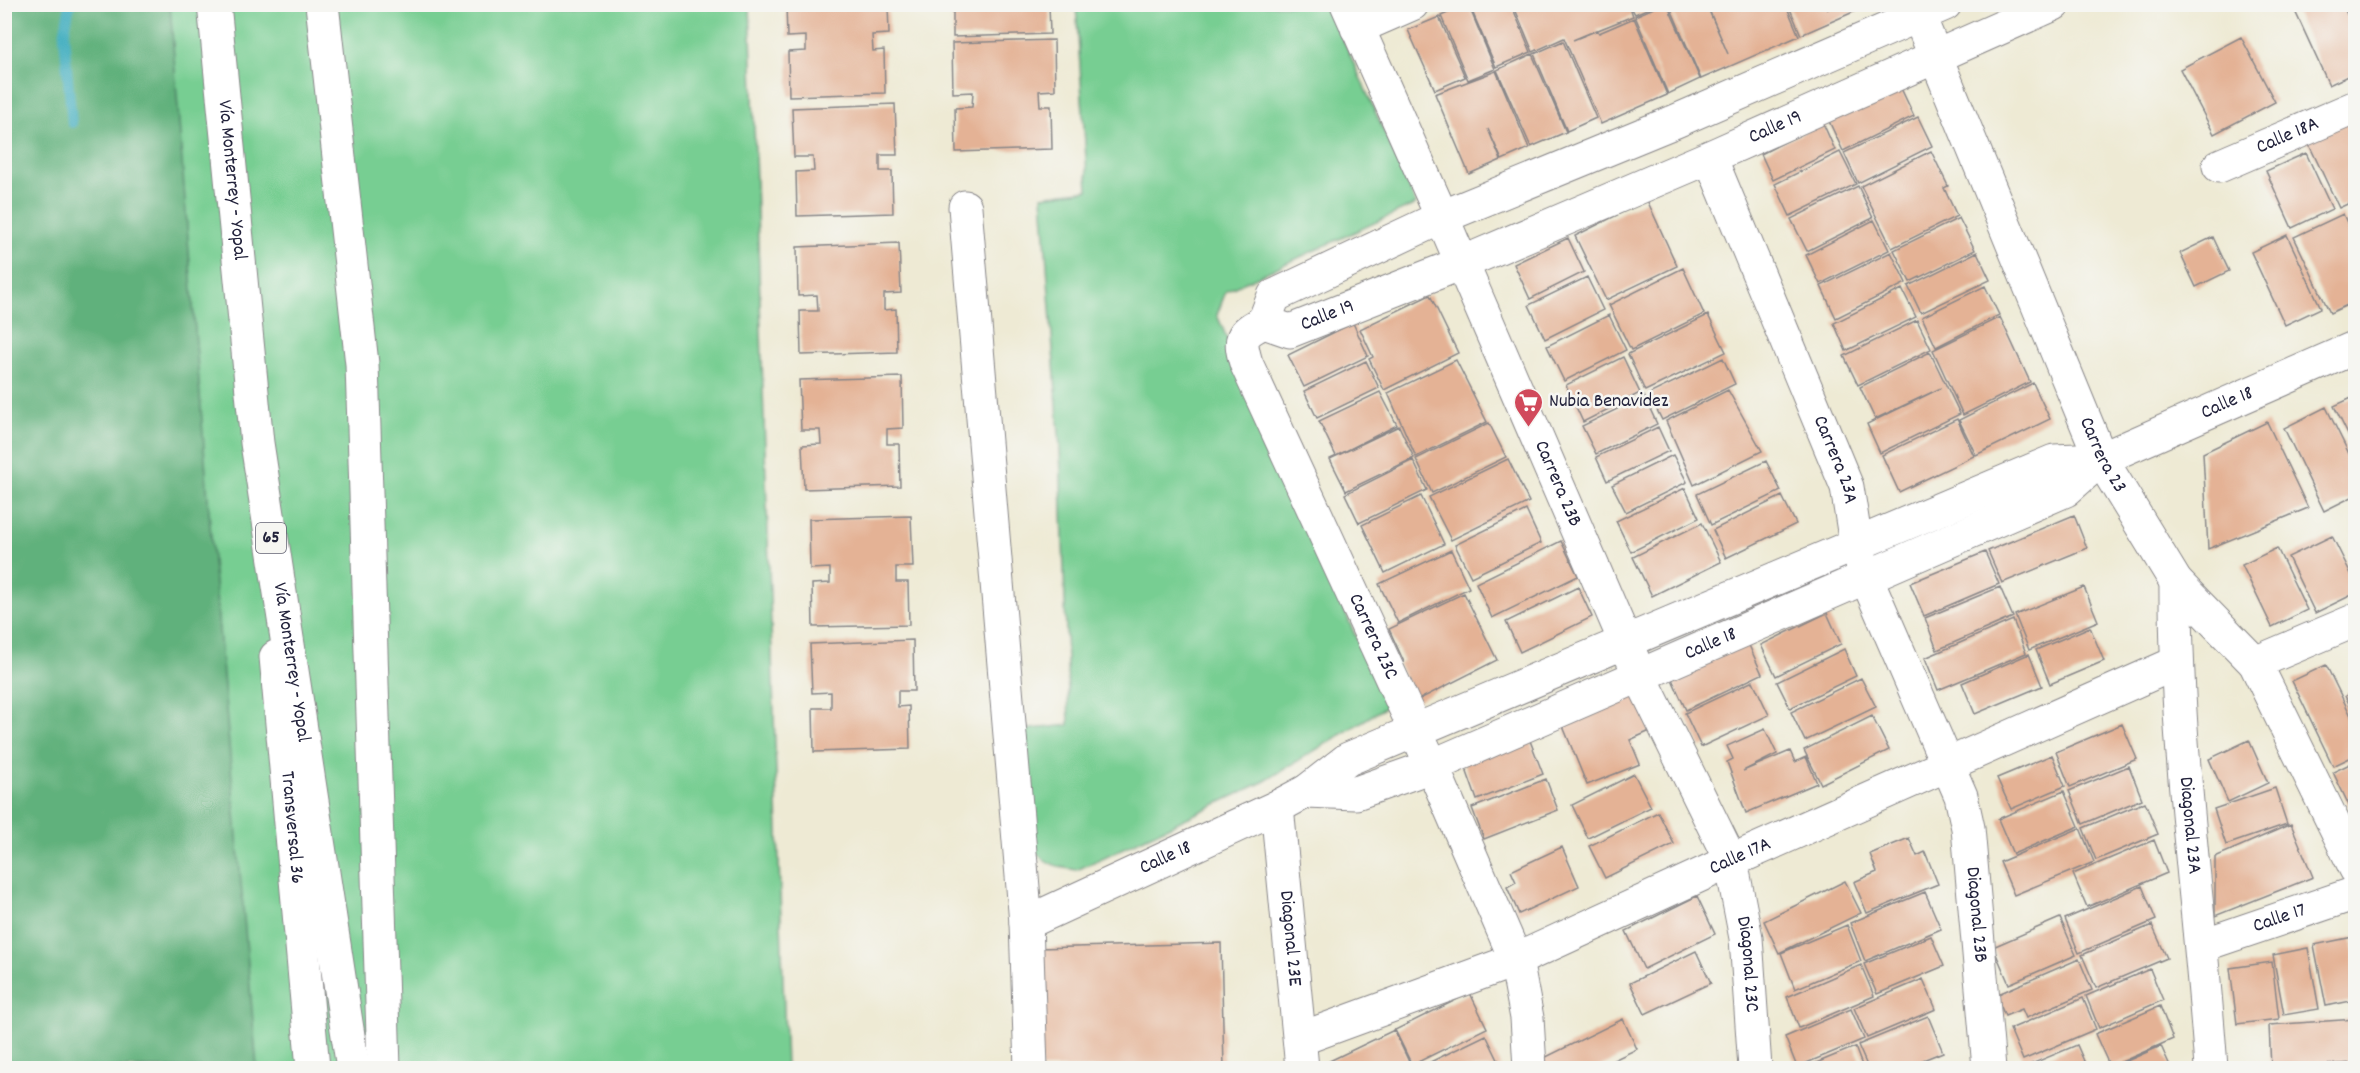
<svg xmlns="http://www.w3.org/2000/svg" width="2360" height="1073" font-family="Dekko,sans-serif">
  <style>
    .green { fill: #77ce92; stroke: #4c7866; stroke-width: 1.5 }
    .forest { fill: #61b17c; stroke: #426a5c; stroke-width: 1.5 }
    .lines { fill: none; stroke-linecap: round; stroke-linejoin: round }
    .stream { stroke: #41adbf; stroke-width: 10 }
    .building { fill: #e4b295 }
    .minor-casing { stroke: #888688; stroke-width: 35 }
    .trunk-casing { stroke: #888688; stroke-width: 35 }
    .minor { stroke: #fff; stroke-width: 33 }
    .trunk { stroke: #fff; stroke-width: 33 }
    .labels { text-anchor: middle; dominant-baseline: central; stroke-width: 5; stroke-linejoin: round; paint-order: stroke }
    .shield { fill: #f6f6f2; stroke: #626272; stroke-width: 1.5 }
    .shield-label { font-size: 18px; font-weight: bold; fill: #22223b }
    .street-label { font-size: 20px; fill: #22223b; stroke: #f6f6f2 }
    .poi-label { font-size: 20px; fill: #22223b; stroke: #f6f6f2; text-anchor: start }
  </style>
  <rect width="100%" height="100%" fill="#f6f6f2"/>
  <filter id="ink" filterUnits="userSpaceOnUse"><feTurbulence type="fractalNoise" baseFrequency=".0167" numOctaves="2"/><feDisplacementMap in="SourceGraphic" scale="12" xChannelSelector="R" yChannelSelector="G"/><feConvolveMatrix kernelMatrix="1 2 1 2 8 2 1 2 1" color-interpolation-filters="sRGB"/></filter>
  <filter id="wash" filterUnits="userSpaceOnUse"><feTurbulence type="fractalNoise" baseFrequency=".008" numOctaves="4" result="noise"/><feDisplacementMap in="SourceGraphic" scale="24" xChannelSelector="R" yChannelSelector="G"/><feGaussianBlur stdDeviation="1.35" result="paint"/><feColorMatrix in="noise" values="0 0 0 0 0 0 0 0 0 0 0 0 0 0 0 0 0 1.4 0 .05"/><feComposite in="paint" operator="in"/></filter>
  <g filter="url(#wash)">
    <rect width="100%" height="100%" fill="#eeead4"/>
    <!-- green -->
    <path class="green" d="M5,5h745l36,1063h-781z
      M1076,5h252l88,199 -190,87 -9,24 169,392 -121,74 -188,89c-19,-2 -38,-8 -47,-26 -6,-13 -7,-94 -8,-114l47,-5 -9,-277 -18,-252 46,-6z"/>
    <!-- forest -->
    <path class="forest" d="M5,4l165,1 40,520 47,543h-252z"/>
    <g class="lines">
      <!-- stream -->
      <path class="stream" d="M70,4l-6,32 8,87"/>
    </g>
    <g id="blocks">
      <!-- building -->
      <path class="building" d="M786,4h102l1,30 -17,1 1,16 11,-1 1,43 -96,3 -1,-44 18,-1v-15l-19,1z
        M953,4h96l1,30 -97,3z
        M1468,4l27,65 -27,11 -27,-64z
        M1469,4h42l20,48 -35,15z
        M1513,4h116l4,12 -60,24 24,-10 2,3 35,-15 33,77 -66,29 -37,-86 -31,14z
        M1663,4h4l33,75 -32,15 -33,-78z
        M1669,4h37l22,50 -21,-49h79l13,31 -98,43z
        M1788,4h37l3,6 -2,-6 41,2 -66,29z
        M2308,4h34l14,29v39l-27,13 -34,-74z
        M1630,5h26l-21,9z
        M1439,17l26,60 -30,13 -27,-60z
        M2241,37l34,65 -61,32 -34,-65z
        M1054,40l1,50 -16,1 1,15h11l1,43 -96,3 -1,-44 17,-1 1,-15 -20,1 -1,-50z
        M1563,41l33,77 -29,13 -33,-77z
        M1532,54l34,78 -35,15 -34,-77z
        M1496,71l33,77 -27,12 -14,-31 13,31 -32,14 -34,-80z
        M1899,84l15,32 -71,35 -15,-32z
        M895,104l2,51h-17v16h12l1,42 -96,3 -1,-44 18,-1 -1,-14h-19l-2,-49z
        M1918,117l14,29 -74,37 -14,-30z
        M2351,117l5,9v74l-17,8 -33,-70z
        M1823,123l12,27 -62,30 -12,-26z
        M1931,151l17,35 -4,2 13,28 -65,32 -31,-62z
        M1840,152l16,32 -66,32 -15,-32z
        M2306,153l26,56 -40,19 -26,-57z
        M1858,186l15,32 -66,33 -16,-32z
        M1647,200l30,66 -71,34 -31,-64z
        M2343,214l13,28v59l-26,12 -36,-76z
        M1959,218l16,32 -65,32 -16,-32z
        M1874,220l15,30 -69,34 -14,-29z
        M2287,235l34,73 -36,17 -34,-73z
        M2213,237l16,34 -33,16 -16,-34z
        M1568,238l16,34 -54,27 -16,-35z
        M899,243l2,50 -17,1v16l12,-1 1,43 -96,3 -1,-44h18l-1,-16 -19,1 -1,-49z
        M1891,252l15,31 -70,35 -15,-32z
        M1977,252l13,28 -69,33 -13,-27z
        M1683,268l21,46 -73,36 -22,-45z
        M1587,277l16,33 -58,29 -16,-34z
        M1985,286l14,29 -63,32 -14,-30z
        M1902,289l14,28 -70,34 -12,-28z
        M1430,295l28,58 -74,37 -15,-31 4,-2 -13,-28z
        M1609,315l17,35 -62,31 -17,-35z
        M1708,315l18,37 -81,39 -17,-37z
        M2000,317l30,65 -67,33 -30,-65z
        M1917,320l14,29 -73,36 -14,-29z
        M1353,323l15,33 -64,31 -16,-32z
        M1930,352l30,62 -80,39 -13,-29 74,-36 -66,31 -15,-32z
        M1623,357l17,36 -57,29 -17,-37z
        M1723,358l12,26 -73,36 -13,-26z
        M1456,360l31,62 -71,35 -28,-64z
        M1366,361l13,27 -62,30 -13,-27z
        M902,377l1,51 -16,1v15h12l1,42 -96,3 -2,-44 19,-1 -1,-14h-19l-2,-50z
        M2033,383l17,36 -74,36 -17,-35z
        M1728,390l34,61 -68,34 -28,-64z
        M1380,392l17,33 -61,31 -17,-35z
        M1644,396l13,28 -61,30 -14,-28z
        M2356,396v55l-22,-45z
        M2326,407l30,61v27l-32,16 -40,-83z
        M1957,419l17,37 -75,36 -17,-37z
        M2267,422l41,86 -100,41 -5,-96z
        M1489,423l17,34 -74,36 -16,-34z
        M1399,426l15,32 -68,33 -16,-32z
        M1658,427l11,24 -62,30 -11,-24z
        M1673,455l14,27 -61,30 -14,-27z
        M1508,459l21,43 -78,38 -22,-43z
        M1413,460l14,30 -68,33 -14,-29z
        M1766,461l15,30 -70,34 -14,-31z
        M1685,488l14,30 -68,34 -15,-31z
        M1421,496l23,48 -59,29 -23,-48z
        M1782,496l14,28 -70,34 -13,-28z
        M1526,510l15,33 -70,34 -16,-32z
        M2074,515l13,33 -85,35 -14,-32z
        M911,516l2,51h-17v15h12l1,43 -96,2 -1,-43 18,-1v-15l-20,1 -1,-50z
        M1702,523l19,39 -69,34 -19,-39z
        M2332,536l24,48v9l-41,20 -27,-56z
        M1561,541l17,35 -86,42 -16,-35z
        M2277,548l30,62 -35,17 -30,-62z
        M1451,550l18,38 -71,35 -19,-39z
        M1985,552l14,32 -75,32 -14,-33z
        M1578,587l14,30 -72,35 -14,-30z
        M2000,587l13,30 -76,33 -12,-32z
        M2084,587l14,34 -69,29 -14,-35z
        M1464,593l33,67 -81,41 -17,-37 5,-2 -15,-33z
        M1827,613l14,31 -65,32 -15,-31z
        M2013,620l13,33 -88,37 -13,-32z
        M2090,627l14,34 -54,23 -14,-34z
        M913,640l1,51h-16v16l11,-1 1,43 -96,3 -1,-44h18v-16l-19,1 -2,-49z
        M1748,643l14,31 -76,36 -14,-31z
        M1844,649l12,27 -66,32 -13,-26z
        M2029,654l13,32 -67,28 -13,-31z
        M2326,665l30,61v29l-23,11 -41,-85z
        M1861,678l15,29 -71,34 -14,-29z
        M1753,681l16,34 -68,32 -16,-34z
        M2356,690v27l-11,-21z
        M1636,694l14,37 -20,9 10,24 -53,21 -27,-66z
        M1872,716l17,34 -68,34 -17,-34z
        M2122,724l15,35 -67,28 -14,-35z
        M1765,729l12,25 -34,17 47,-20 5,11 11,-5 11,26 -71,30 -19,-51 6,-3 -6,-13z
        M1527,733l16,41 -66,26 -15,-42z
        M2249,740l19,43 -40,19 -19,-43z
        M2052,755l13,31 -54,23 -14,-31z
        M2356,761v59l-23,-48z
        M2129,766l13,33 -59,25 -14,-33z
        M1634,774l17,33 -63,31 -16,-33z
        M1546,779l12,31 -74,29 -12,-31z
        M2275,788l12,36 -61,21 -12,-36z
        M2064,791l15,35 -66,28 -15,-35z
        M2145,802l13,32 -62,26 -13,-32z
        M1658,812l16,32 -69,34 -16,-32z
        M2291,824l22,53 -98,39v-59z
        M2080,828l14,34 -80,33 -14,-33z
        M1909,838l8,18 8,-4 13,32 -71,29 -13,-31 23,-10 -7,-18z
        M2154,840l13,33 -80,34 -14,-33z
        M1562,847l17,39 -60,28 -12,-27 9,-5 -5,-11z
        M1845,881l16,32 -82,40 -15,-32z
        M2142,886l14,34 -77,33 -14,-34z
        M1925,892l16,37 -76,32 -15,-38z
        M1697,896l18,38 -71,35 -18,-38z
        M2060,918l16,37 -67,29 -16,-37z
        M1847,925l14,36 -66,28 -14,-36z
        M2152,925l15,33 -71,30 -14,-33z
        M1931,936l13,30 -67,28 -13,-30z
        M2353,937l3,63 -30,6 -12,-61z
        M1221,943l3,125h-183l-2,-120z
        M2308,948l11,61 -35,6 -11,-60z
        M1696,951l15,32 -66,31 -15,-31z
        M2079,959l13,31 -66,28 -4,-9 -17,7 -9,-21z
        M2272,962l7,57 -42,5 -7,-56z
        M1861,965l13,31 -75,32 -12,-31z
        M2150,969l13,31 -64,28 -13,-32z
        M1923,979l13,30 -69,29 -13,-30z
        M1470,993l17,35 -75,37 -17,-35z
        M2083,998l13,31 -73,31 -13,-31z
        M2160,1006l13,33 -63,28 -15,-33z
        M1851,1009l13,30 -67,28 -12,-30z
        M1928,1016l15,36 -40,16h-35l-10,-23z
        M1623,1019l14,30 -40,19h-53l-4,-8z
        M2356,1019v44l-85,5 -2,-43z
        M1394,1030l16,34 -9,4h-86z
        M1486,1035l15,31 -4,2h-79z
        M2077,1045l10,23h-65z
        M2161,1046l10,22h-60z
        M1855,1047l8,21h-59z"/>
    </g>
  </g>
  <g filter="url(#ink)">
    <use href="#blocks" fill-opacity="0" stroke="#888688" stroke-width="1.5"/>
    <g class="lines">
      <defs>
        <g id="minor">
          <path id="s1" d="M1347,4l95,213 198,459 91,185 15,77 9,130"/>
          <path id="s2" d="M1914,4l187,455 75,123 79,81 101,206"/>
          <path d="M1357,28l55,-24"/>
          <path id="s3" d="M1710,157l137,330 9,57 10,33 95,219 7,32 21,240"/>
          <path id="s4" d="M2219,166l137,-59"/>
          <path d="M965,207l61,716 5,145"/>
          <path id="s5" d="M1264,322l26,9 172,-68 248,-106 344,-153"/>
          <path id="s6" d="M1264,322c-24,11 -25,17 -18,41l186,403 84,194 11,58 3,50"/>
          <path d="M1264,322l10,-26 168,-79 234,-96 269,-117"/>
          <path id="s7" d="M2176,582c-1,161 24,325 35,486"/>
          <path id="s8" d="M276,657l37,411"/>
          <path d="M2255,663l101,-43"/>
          <path id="s9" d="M1307,791l49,2 76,-27 634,-276 35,-31 255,-112"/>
          <path id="s10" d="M1277,807l25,261"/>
          <path id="s11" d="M1026,923l251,-116 30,-16 41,-32 706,-298 47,-2"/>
          <path id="s12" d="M2203,945l153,-52"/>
          <path id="s13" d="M1300,1039l216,-79 215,-99 445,-198"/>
        </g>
        <g id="trunk">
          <path id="s14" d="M214,4l43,439 96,625"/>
          <path d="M322,4l40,360 22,704"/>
        </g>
      </defs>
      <!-- minor casing -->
      <use href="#minor" class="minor-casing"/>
      <!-- trunk casing -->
      <use href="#trunk" class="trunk-casing"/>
      <!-- minor -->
      <use href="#minor" class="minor"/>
      <!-- trunk -->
      <use href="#trunk" class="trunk"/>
    </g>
  </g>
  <!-- icons -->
  <defs>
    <symbol id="supermarket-pin" viewBox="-11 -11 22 30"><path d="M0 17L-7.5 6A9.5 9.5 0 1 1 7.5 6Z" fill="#d1495b" stroke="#f6f6f2"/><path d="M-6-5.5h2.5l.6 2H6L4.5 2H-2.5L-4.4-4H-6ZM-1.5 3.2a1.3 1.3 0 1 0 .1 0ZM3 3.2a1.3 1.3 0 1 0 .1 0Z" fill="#fff"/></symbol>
  </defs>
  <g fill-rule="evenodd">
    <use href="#supermarket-pin" x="1512" y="386" width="33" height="45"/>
  </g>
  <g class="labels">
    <!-- shield labels -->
    <rect class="shield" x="256" y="523" width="30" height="30" rx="4.5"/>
    <g class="shield-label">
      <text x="271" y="538">65</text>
    </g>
    <!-- street labels -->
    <g class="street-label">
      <text stroke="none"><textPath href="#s5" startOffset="554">Calle 19</textPath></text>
      <text stroke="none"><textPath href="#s4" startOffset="75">Calle 18A</textPath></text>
      <text stroke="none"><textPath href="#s14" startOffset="177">Vía Monterrey - Yopal</textPath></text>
      <text stroke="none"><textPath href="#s5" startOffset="68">Calle 19</textPath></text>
      <text stroke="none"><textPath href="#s9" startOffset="1006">Calle 18</textPath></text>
      <text stroke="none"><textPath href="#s2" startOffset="489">Carrera 23</textPath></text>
      <text stroke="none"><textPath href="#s3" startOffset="328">Carrera 23A</textPath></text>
      <text stroke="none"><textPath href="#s1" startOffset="524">Carrera 23B</textPath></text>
      <text stroke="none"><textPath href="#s6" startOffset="354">Carrera 23C</textPath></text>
      <text stroke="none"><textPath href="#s9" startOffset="434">Calle 18</textPath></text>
      <text stroke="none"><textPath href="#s14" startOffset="663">Vía Monterrey - Yopal</textPath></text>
      <text stroke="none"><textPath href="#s7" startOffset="244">Diagonal 23A</textPath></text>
      <text stroke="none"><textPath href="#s8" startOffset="171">Transversal 36</textPath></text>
      <text stroke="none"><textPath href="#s13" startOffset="477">Calle 17A</textPath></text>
      <text stroke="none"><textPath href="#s11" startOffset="154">Calle 18</textPath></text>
      <text stroke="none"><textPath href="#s3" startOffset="808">Diagonal 23B</textPath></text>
      <text stroke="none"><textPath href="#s12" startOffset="81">Calle 17</textPath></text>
      <text stroke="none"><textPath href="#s10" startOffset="132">Diagonal 23E</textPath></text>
      <text stroke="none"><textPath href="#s1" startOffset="1044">Diagonal 23C</textPath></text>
    </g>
    <!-- poi labels -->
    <g class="poi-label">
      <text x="1549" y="402">Nubia Benavidez</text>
    </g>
  </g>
  <!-- margin -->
  <rect width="2360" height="1073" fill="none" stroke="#f6f6f2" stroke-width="24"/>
</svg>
